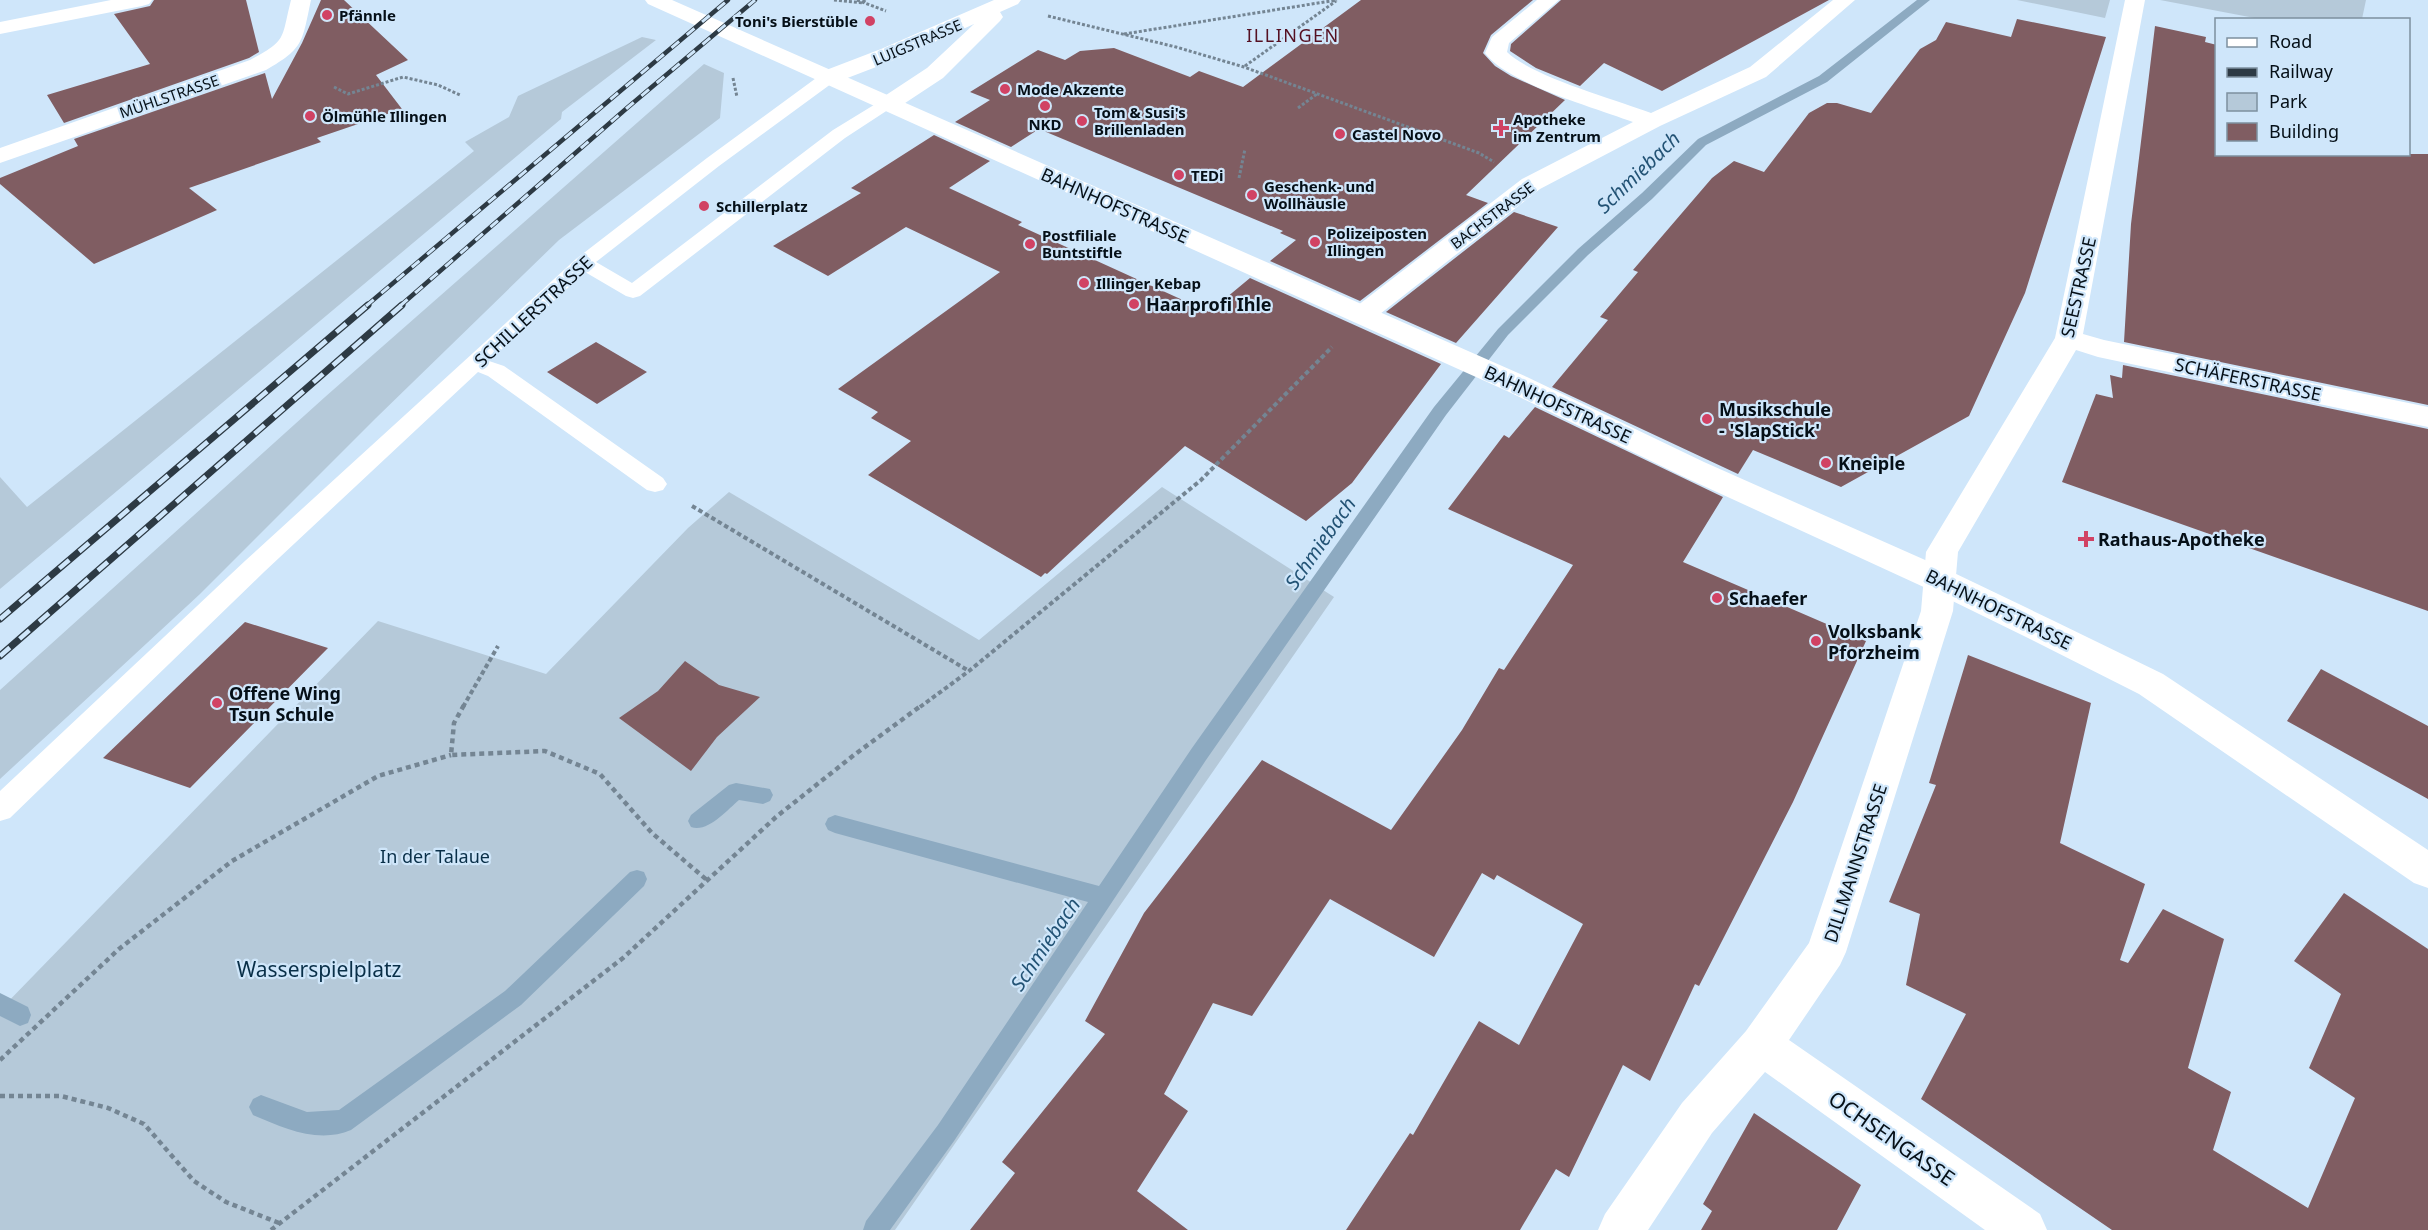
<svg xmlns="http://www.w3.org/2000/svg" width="2428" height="1230" font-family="'Noto Sans',sans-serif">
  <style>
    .green { fill: #b5c9d9 }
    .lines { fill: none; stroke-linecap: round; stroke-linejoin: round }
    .stream { fill: #8daac1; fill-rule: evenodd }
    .building { fill: #805d62 }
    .path-far2 { stroke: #748593; stroke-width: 3; stroke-dasharray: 3 2; stroke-linecap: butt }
    .path-far1 { stroke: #748593; stroke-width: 4; stroke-dasharray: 4.5 3; stroke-linecap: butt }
    .path { stroke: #748593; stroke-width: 4.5; stroke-dasharray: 5 4; stroke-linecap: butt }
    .service { fill: #fff; fill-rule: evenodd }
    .minor { fill: #fff; fill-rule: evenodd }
    .tertiary { fill: #fff; fill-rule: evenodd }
    .rail-far1-casing { stroke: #2d3a44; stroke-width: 4.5 }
    .rail-casing { stroke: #2d3a44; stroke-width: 7 }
    .rail-far1 { stroke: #cfe6fa; stroke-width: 3; stroke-dasharray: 10; stroke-linecap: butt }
    .rail { stroke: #cfe6fa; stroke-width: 4.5; stroke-dasharray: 13; stroke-linecap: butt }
    .poi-dot { fill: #d14264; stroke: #cfe6fa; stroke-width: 2 }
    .labels { text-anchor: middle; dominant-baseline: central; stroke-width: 4.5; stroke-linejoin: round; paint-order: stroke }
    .far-poi-label { font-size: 15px; font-weight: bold; fill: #050f17; stroke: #cfe6fa; text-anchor: start }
    .far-street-label { font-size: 15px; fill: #050f17; stroke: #cfe6fa }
    .far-quarter-label { font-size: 18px; letter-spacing: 1.5px; fill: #551022; stroke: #cfe6fa }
    .street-label { font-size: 18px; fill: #050f17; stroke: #cfe6fa }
    .poi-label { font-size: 18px; font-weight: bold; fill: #050f17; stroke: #cfe6fa; text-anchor: start }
    .park-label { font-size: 18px; fill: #092f48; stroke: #cfe6fa }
    .water-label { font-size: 20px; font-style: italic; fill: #235375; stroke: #cfe6fa }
    .near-park-label { font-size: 21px; fill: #092f48; stroke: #cfe6fa }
    .near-street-label { font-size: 21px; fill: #050f17; stroke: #cfe6fa }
  </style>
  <rect width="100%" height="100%" fill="#cfe6fa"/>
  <!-- green -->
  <path class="green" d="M2017,0h93l-5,18z
    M2160,0h206l-4,19h-102z
    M642,37l14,3 -94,72 -1,7 -561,470v-112l27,30 447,-356 -9,-9 44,-25 9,-21z
    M704,64l20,9 -4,45 -161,122 -183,178 -176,176 -200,185v-89l325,-293z
    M1162,487l172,110 -439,633h-895v-220l378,-389 168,53 142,-146 41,-36 250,148z"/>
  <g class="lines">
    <!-- stream -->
    <path class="stream" d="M1917,0h13l-103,82 -121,63 -54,54 -64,56 -80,80 -62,80 -240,345 -252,381 -64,89h-27l3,-9 72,-96 150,-223 -253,-69 -7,-3 -3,-6 3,-6 7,-3 264,71 93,-138 242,-341 64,-78 80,-80 64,-56 56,-54 121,-63z
      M736,783l34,6 3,6 -3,6 -7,3 -24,-4c-12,10 -31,33 -48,27l-3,-6 3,-6 38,-30z
      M637,870l7,2 3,7 -3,7 -123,119 -170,125c-33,14 -67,-2 -98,-15l-4,-8 4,-8 8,-4 46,17 32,-2 166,-119 125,-119z
      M0,993l28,14 3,8 -3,8 -8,3 -20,-10z"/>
  </g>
  <!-- building -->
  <path class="building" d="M154,0h92l13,52 -10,6 -185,65 -17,-28 103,-31 -36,-50 36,-8z
    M321,0h23l64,60 -32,15 26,34 -85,29 4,4 -132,46 28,22 -123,54 -94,-80v-6l78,-32 -4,-7 191,-66 7,26 30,-56z
    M1361,0h172l-42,35 -8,18 12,13 16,10 54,24 -99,95 22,8 -128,98 -90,-40 26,-21 -16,-7 3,-2 -244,-102 -28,18 -56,-25 35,-22 -20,-8 68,-42 27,10 15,-9 34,-3 76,29 9,-6 44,16z
    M1561,0h268l-167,91 -58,-28 -24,23 -44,-18 -26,-17 1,-7z
    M2017,19l89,18 -81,256 -56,123 -128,71 -88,-37 -15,24 -186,-87 56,-67 -8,-3 38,-45 -5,-2 79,-92 22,-17 30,11 45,-59 18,-10h10l34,10 49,-64 16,-9 10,-18 65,15z
    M2155,26l51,11 -1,5 12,3v109h211v251l-304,-63 7,-118z
    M934,135l56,26 -41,27 73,34 -4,3 191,87 41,-34 191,86 -89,119 -46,38 -121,-75 -138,128 -2,-1 -4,4 -173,-102 43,-34 -40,-23 7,-6 -40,-23 162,-117 -94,-45 -78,49 -55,-30 88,-53 -10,-5z
    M1514,212l44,15 -102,116 -70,-31z
    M596,342l51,30 -50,32 -50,-32z
    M2123,365l305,64v182l-366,-129 34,-88 17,4 -3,-23 12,3z
    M1535,407l188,90 -40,65 183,79 -73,161 -94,184 -4,-2 -45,97 -27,-16 -54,112 -13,-8 -36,61h-174l64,-97 3,2 66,-114 40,24 64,-121 -86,-49 -3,5 -12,-7 -48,84 -104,-58 -78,117 -39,-13 -49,91 24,17 -51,80 51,39h-218l45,-57 -13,-11 103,-128 -20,-13 59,-108 118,-153 129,70 71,-100 37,-62 5,2 69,-105 -125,-56 56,-74 5,3z
    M245,622l83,26 -138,140 -87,-30z
    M1968,655l123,48 -31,140 85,41 -25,76 8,3 35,-54 61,30 -36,129 43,24 -18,58 95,58 47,-110 -46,-30 32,-74 -47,-33 50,-68 84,56v281h-316l-191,-131 45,-85 -60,-29 14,-71 -31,-12 47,-117 -7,-2z
    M685,661l34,24 41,12 -43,40 -26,34 -72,-53 39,-27z
    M2321,669l107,57v73l-141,-78z
    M1754,1113l107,72 -24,45h-136l11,-19 -9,-7z"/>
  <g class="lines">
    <!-- path-far2 -->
    <path class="path-far2" d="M834,0l29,3 2,-3
      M857,0l29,11
      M1048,16l128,31 68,20 235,86 15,9
      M1124,34l213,-34
      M1245,66l91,-65
      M733,78l4,19
      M334,87l14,7 55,-17 35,8 22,10
      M1298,108l19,-14
      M1239,178l6,-29"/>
    <!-- path-far1 -->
    <path class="path-far1" d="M692,506l277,165
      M463,707l35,-61
      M920,707l49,-36 232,-191 131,-133"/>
    <!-- path -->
    <path class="path" d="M464,705l-10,18 -3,32 94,-4 55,23 52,59 56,48
      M0,1060l119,-111 113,-88 146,-85 73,-21
      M0,1096h61l47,12 36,16 50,57 32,21 53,21
      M271,1230l352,-272 153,-141 78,-62 68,-50"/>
    <!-- service -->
    <path class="service" d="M829,72l6,1 2,4 -2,4 -116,85 -123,96 36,21 201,-153 49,-30h12l3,4 -52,34 -205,158 -7,2 -7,-2 -41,-24 -96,89 15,5 159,112 4,6 -4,6 -8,2 -8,-2 -159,-114 -10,-4 -214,200 -254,246 -10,3v-30l246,-231 330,-301 131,-101 116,-85z"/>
    <!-- minor -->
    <path class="minor" d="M291,0h20c-9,41 -6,48 -45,70l-266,93v-15l250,-88c38,-20 31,-21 41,-60z
      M994,0h27l-3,4 -18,8 3,5 -3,4 -57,57 -47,31 -8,2 -8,-2 -3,-5 3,-5 47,-31 47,-44 -77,35 -60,23 -8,2 -8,-2 -3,-5 3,-5 60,-23z
      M1537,0h22l-50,43 -2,9c26,25 107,47 144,61l99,-46 83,-67h22l-89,77 -106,49 -120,63 -169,132 -9,2 -9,-2 -4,-6 4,-6 169,-130 111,-57c-37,-14 -127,-39 -148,-69l7,-16z
      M2125,0h20l-62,334 21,6 324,67v20l-330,-70 -22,-7 -118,202 -5,59 -107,341 -6,13 -51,75 251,174 7,16h-62l-220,-158 -53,61 -64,97h-50l7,-16 77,-111 64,-72 63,-88 112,-332 5,-59 129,-214z"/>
    <!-- tertiary -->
    <path class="tertiary" d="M111,0h41l-3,4 -7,2 -142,28v-12z
      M645,0h27l855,377 177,85 246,109 102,49 111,54 265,176v38l-14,-5 -275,-189 -111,-56 -100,-49 -246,-113 -175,-85 -859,-387z"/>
    <defs>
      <path id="rail-far1" d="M366,306l362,-306
        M400,306l227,-198 128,-108"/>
      <path id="rail" d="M0,619l368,-314
        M0,656l402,-351"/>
    </defs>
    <!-- rail-far1 casing -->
    <use href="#rail-far1" class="rail-far1-casing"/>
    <!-- rail casing -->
    <use href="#rail" class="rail-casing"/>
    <!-- rail-far1 -->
    <use href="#rail-far1" class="rail-far1"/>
    <!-- rail -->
    <use href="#rail" class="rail"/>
  </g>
  <!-- markers -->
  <g class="poi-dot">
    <circle cx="327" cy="15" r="6"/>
    <circle cx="870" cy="21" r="6"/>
    <circle cx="1005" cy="89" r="6"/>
    <circle cx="1045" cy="106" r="6"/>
    <circle cx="310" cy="116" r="6"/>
    <circle cx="1082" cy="121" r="6"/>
    <path d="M1498 119h6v6h6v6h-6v6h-6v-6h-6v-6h6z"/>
    <circle cx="1340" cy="134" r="6"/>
    <circle cx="1179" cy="175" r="6"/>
    <circle cx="1252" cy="195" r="6"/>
    <circle cx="704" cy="206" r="6"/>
    <circle cx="1315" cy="242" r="6"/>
    <circle cx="1030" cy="244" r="6"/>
    <circle cx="1084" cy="283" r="6"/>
    <circle cx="1134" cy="304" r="6"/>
    <circle cx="1707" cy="419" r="6"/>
    <circle cx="1826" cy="463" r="6"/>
    <path d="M2083 530h6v6h6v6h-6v6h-6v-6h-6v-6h6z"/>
    <circle cx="1717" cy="598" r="6"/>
    <circle cx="1816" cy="641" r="6"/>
    <circle cx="217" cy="703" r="6"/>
  </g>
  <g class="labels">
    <!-- far-poi labels -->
    <g class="far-poi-label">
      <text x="339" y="15">Pfännle</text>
      <text x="858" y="21" text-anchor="end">Toni's Bierstüble</text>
      <text x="1017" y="89">Mode Akzente</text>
      <text x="1094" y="112">Tom &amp; Susi's<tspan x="1094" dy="17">Brillenladen</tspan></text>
      <text x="322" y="116">Ölmühle Illingen</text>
      <text x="1513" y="119">Apotheke<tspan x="1513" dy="17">im Zentrum</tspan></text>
      <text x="1045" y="124" text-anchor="middle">NKD</text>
      <text x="1352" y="134">Castel Novo</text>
      <text x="1191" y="175">TEDi</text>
      <text x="1264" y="186">Geschenk- und<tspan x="1264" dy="17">Wollhäusle</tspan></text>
      <text x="716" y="206">Schillerplatz</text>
      <text x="1327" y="233">Polizeiposten<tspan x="1327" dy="17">Illingen</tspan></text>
      <text x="1042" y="235">Postfiliale<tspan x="1042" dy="17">Buntstiftle</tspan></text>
      <text x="1096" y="283">Illinger Kebap</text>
    </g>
    <!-- far-street labels -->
    <g class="far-street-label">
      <text transform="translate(917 42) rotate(-23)">LUIGSTRASSE</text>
      <text transform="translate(169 96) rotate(-19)">MÜHLSTRASSE</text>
      <text transform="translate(1492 215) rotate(-37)">BACHSTRASSE</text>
    </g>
    <!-- far-quarter labels -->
    <g class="far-quarter-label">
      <text x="1293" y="35">ILLINGEN</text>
    </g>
    <!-- street labels -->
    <g class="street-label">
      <text transform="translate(1115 205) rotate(24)">BAHNHOFSTRASSE</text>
      <text transform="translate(2078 287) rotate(-77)">SEESTRASSE</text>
      <text transform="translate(533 311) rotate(-43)">SCHILLERSTRASSE</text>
      <text transform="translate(2248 379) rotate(12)">SCHÄFERSTRASSE</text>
      <text transform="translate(1558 404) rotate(25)">BAHNHOFSTRASSE</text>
      <text transform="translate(1999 609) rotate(26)">BAHNHOFSTRASSE</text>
      <text transform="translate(1855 863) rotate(-72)">DILLMANNSTRASSE</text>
    </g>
    <!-- poi labels -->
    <g class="poi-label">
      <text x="1146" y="304">Haarprofi Ihle</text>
      <text x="1719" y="409">Musikschule<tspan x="1719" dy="21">- 'SlapStick'</tspan></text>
      <text x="1838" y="463">Kneiple</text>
      <text x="2098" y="539">Rathaus-Apotheke</text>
      <text x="1729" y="598">Schaefer</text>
      <text x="1828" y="631">Volksbank<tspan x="1828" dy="21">Pforzheim</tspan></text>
      <text x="229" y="693">Offene Wing<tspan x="229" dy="21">Tsun Schule</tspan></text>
    </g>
    <!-- park labels -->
    <g class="park-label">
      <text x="435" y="856">In der Talaue</text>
    </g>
    <!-- water labels -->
    <g class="water-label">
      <text transform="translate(1638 172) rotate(-44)">Schmiebach</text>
      <text transform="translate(1320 543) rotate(-55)">Schmiebach</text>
      <text transform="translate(1045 944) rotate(-56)">Schmiebach</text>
    </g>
    <!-- near-park labels -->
    <g class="near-park-label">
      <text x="319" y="969">Wasserspielplatz</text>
    </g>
    <!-- near-street labels -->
    <g class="near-street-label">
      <text transform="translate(1892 1138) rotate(35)">OCHSENGASSE</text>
    </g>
  </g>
  <!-- legend -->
  <rect x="2215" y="18" width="195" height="138" fill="#cfe6fa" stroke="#7e909f" stroke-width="1.5"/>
  <rect x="2227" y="38" width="30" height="9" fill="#ffffff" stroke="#7e909f" stroke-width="1.5"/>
  <text x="2269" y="48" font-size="18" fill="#050f17">Road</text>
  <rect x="2227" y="68" width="30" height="9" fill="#2d3a44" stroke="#7e909f" stroke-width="1.5"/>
  <text x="2269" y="78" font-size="18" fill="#050f17">Railway</text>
  <rect x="2227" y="93" width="30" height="18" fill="#b5c9d9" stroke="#7e909f" stroke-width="1.5"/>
  <text x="2269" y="108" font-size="18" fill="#050f17">Park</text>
  <rect x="2227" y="123" width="30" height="18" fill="#805d62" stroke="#7e909f" stroke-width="1.5"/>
  <text x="2269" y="138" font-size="18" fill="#050f17">Building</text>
</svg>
